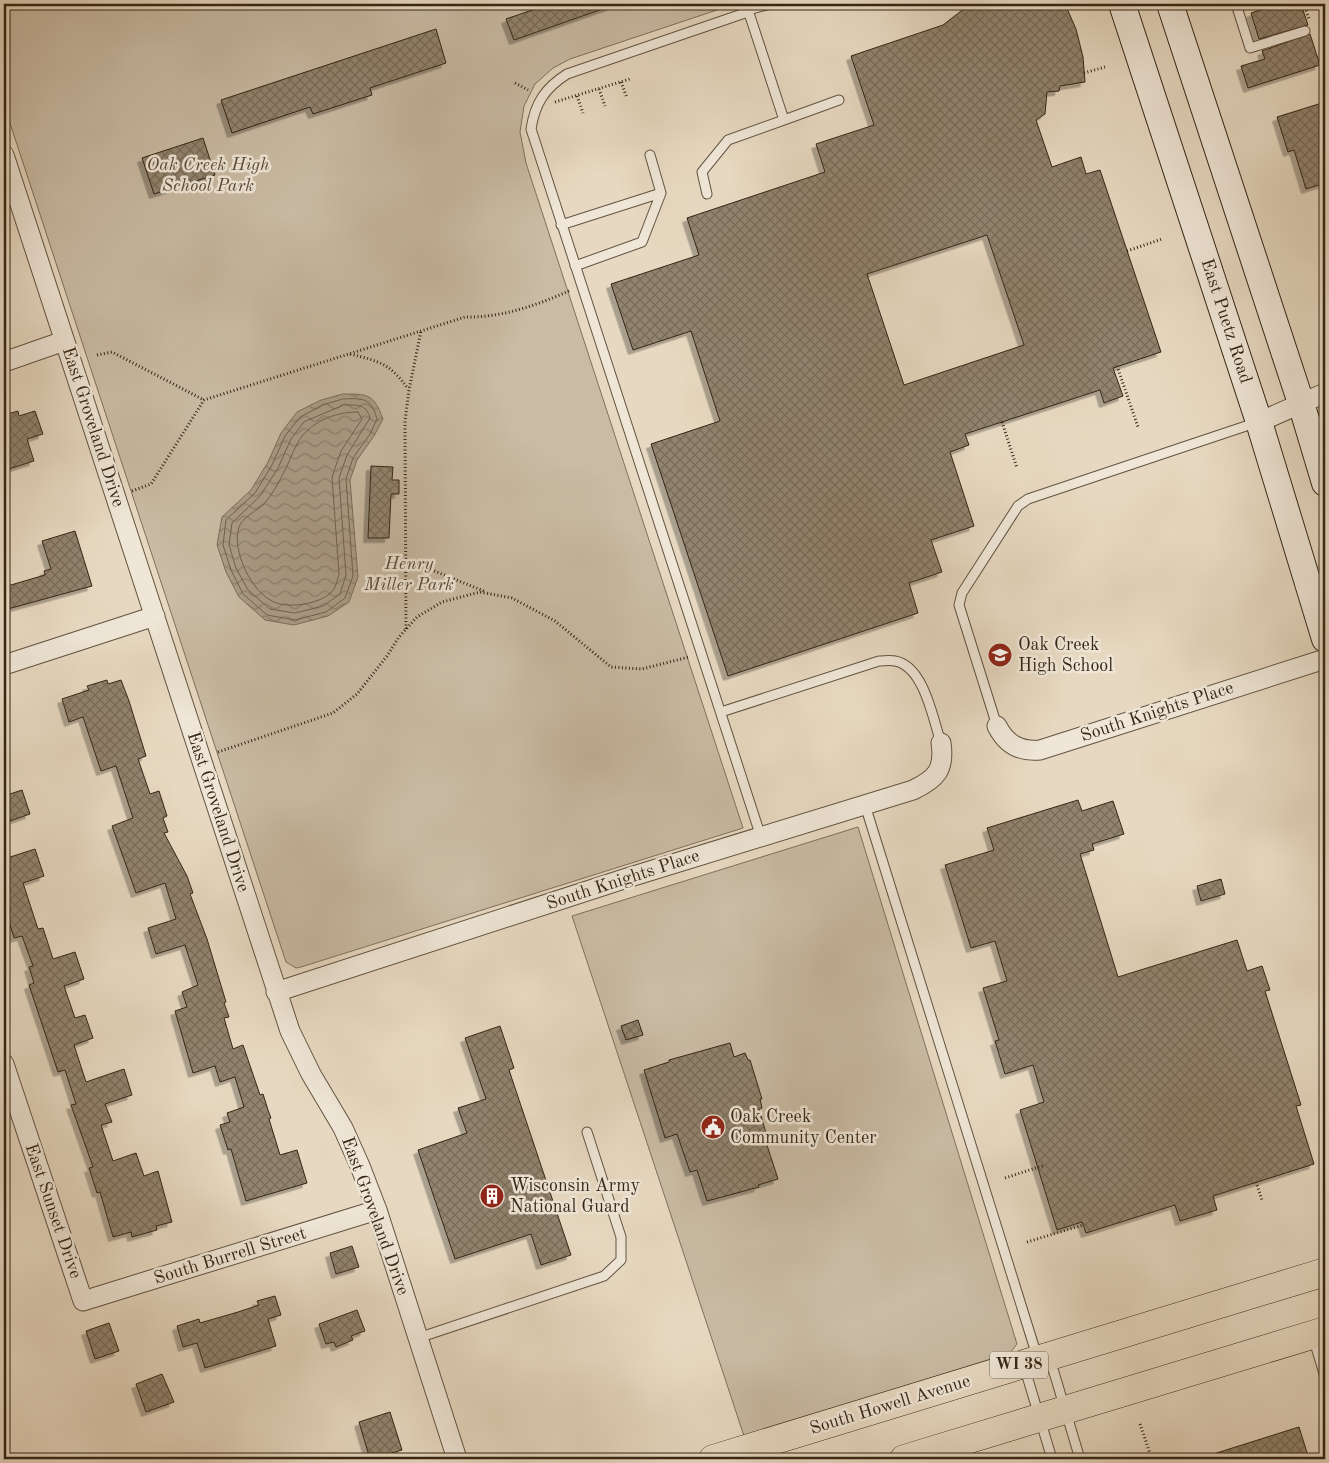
<svg xmlns="http://www.w3.org/2000/svg" width="1329" height="1463" font-family="'Old Standard TT',serif">
  <style>
    .park { fill: #c9bba4; stroke: #7e705c }
    .water { fill: url(#water-waves); stroke: #7b6d59 }
    .lines { fill: none; stroke-linecap: round; stroke-linejoin: round }
    .shore { stroke: #6f614e; stroke-width: 1 }
    .building { fill: url(#building-cross-hatch); stroke: #342615; fill-rule: evenodd; filter: url(#shadow) }
    .lane-casing { stroke: #615340; stroke-width: 11 }
    .street-casing { stroke: #615340; stroke-width: 21 }
    .secondary-casing { stroke: #342615; stroke-width: 28 }
    .primary-casing { stroke: #342615; stroke-width: 29 }
    .path { stroke: #342615; stroke-width: 3; stroke-dasharray: 1 2.5; stroke-linecap: butt }
    .lane { stroke: #efe6d7; stroke-width: 9 }
    .street { stroke: #efe6d7; stroke-width: 19 }
    .secondary { stroke: #efe6d7; stroke-width: 26 }
    .primary { stroke: #e7d9c1; stroke-width: 28 }
    .labels { text-anchor: middle; dominant-baseline: central; stroke-width: 5; stroke-linejoin: round; paint-order: stroke }
    .shield { fill: #efe6d7; stroke: #6c604f; stroke-width: 1 }
    .shield-label { font-size: 16px; font-weight: bold; fill: #342615 }
    .park-label { font-size: 18px; font-style: italic; fill: #594b39; stroke: #efe6d7 }
    .street-label { font-size: 18px; fill: #342615; stroke: #efe6d7 }
    .poi-label { font-size: 18px; fill: #342615; stroke: #efe6d7; text-anchor: start }
  </style>
  <defs>
    <pattern id="water-waves" width="16" height="10" patternUnits="userSpaceOnUse" patternTransform="scale(1.25)"><rect width="16" height="10" fill="#aa9c87"/><path d="M0 5q4-4 8 0t8 0" fill="none" stroke="#8b7f6d"/></pattern>
    <pattern id="building-cross-hatch" width="8" height="8" patternUnits="userSpaceOnUse" patternTransform="scale(1.25)"><rect width="8" height="8" fill="#91836e"/><path d="M0 0l8 8M0 8l8-8" fill="none" stroke="#776b59"/></pattern>
    <filter id="shadow"><feDropShadow dx="-4.5" dy="4.5" stdDeviation="0" flood-color="#0004"/></filter>
  </defs>
  <rect width="100%" height="100%" fill="#e7d9c1"/>
  <filter id="stains"><feTurbulence type="fractalNoise" baseFrequency=".004" numOctaves="4"/><feColorMatrix values="0 0 0 0 .2 0 0 0 0 .09 0 0 0 0 .02 0 0 0 .5 -.17"/></filter>
  <radialGradient id="worn" r=".72"><stop offset=".6" stop-color="#630" stop-opacity="0"/><stop offset="1" stop-color="#630" stop-opacity=".3"/></radialGradient>
  <!-- park -->
  <path class="park" d="M4,4h731l-165,55 -17,9 -18,16 -11,22 -4,26 6,31 217,665 -442,139 -5,1 -10,-6 -282,-857z
    M858,827l159,517 -7,9 -266,83 -172,-520z"/>
  <!-- water -->
  <path class="water" d="M343,394c25,0 31,0 40,25l-9,17 -17,24 -7,20 8,97 -9,25 -21,14 -34,9 -29,-5 -26,-23 -13,-25 -9,-27 5,-28 29,-27 17,-28 13,-29 16,-21 24,-12z"/>
  <g class="lines">
    <!-- shore -->
    <path class="shore" d="M343,399c21,-1 28,-1 34,20l-7,15 -17,24 -7,21 7,97 -8,22 -19,14 -31,8 -28,-5 -24,-21 -12,-24 -8,-25 3,-25 29,-27 17,-28 13,-29 15,-19 23,-12z
      M344,405c14,0 22,-1 26,13l-23,37 -8,23 7,97 -6,19 -17,12 -28,7 -25,-4 -22,-19 -12,-22 -7,-23 3,-22 28,-27 18,-28 13,-29 13,-17z
      M358,412l4,7 -21,32 -9,26 7,97c-1,4 -3,11 -5,15 -10,15 -45,20 -60,13 -22,-9 -43,-52 -35,-75 3,-9 17,-16 25,-23 8,-9 15,-22 20,-32 5,-9 8,-19 13,-28 12,-22 37,-32 61,-32z"/>
  </g>
  <!-- building -->
  <path class="building" d="M550,4h61v2l-97,34 -8,-21z
    M970,4h42l4,5 8,-5h41l11,25 7,28 2,25 -25,4 -1,5 -12,1 -2,22 -9,6 16,47 29,-10 5,17 14,-4 61,182 -48,16 10,28 -19,7 -4,-13 -135,44 4,11 -19,7 24,74 -43,14 11,32 -33,11 9,30 -190,63 -77,-232 69,-23 -29,-90 -58,19 -22,-66 88,-29 -12,-37 138,-46 -9,-28 58,-19 -23,-69 92,-31zM987,235l37,110 -120,40 -37,-111z
    M1279,4h22l7,21 -49,14 -8,-26z
    M436,29l10,34 -76,25 2,7 -59,19 -3,-7 -78,26 -11,-33z
    M1310,34l10,31 -72,23 -7,-22 24,-7 -3,-8z
    M1325,102v81l-19,6 -12,-39 -6,2 -11,-35z
    M203,138l12,37 -61,19 -12,-36z
    M18,411l1,5 16,-5 8,23 -16,5 7,22 -25,8 -5,-15v-39z
    M371,466l22,1 -1,13h7v14h-8l-2,44h-21z
    M75,531l17,55 -88,24v-23l41,-12 -1,-4 7,-2 -9,-28z
    M107,680l1,4 13,-4 8,21 17,55 -8,3 12,35 9,-3 8,25 -4,2 5,14 -4,1 23,43 6,17 -3,1 17,45 19,63 -2,1 5,14 -5,1 9,31 10,-4 17,50 3,-1 5,16 3,8 -2,1 11,36 17,-5 10,33 -61,18 -15,-52 -3,1 -8,-25 10,-3 -3,-9 17,-6 -9,-30 -15,5 -5,-16 -22,7 -18,-62 12,-4 -5,-15 16,-7 -13,-40 -29,9 -8,-26 28,-9 -11,-36 -29,10 -24,-67 21,-8 -17,-52 -15,5 -18,-54 -14,5 -7,-23 27,-9 -2,-4z
    M22,790l8,24 -26,9v-27z
    M1078,800l4,11 31,-10 11,33 -32,10 2,6 -14,4 38,123 119,-37 10,31 15,-5 8,24 -5,1 36,114 -5,1 18,58 -101,32 4,14 -37,11 -5,-16 -89,28 -4,-11 -25,8 -37,-120 24,-8 -11,-37 -28,9 -10,-33 4,-1 -16,-52 24,-7 -12,-40 -24,7 -26,-83 49,-15 -7,-22z
    M35,849l9,27 -21,7 15,46 5,-1 10,31 22,-7 9,27 -20,7 11,32 10,-3 8,23 -19,7 12,37 38,-13 8,26 -27,9 7,18 -11,3 12,36 23,-8 8,23 14,-5 14,51 -16,4 1,4 -25,7 -1,-5 -18,5 -13,-45 -3,1 -8,-25 4,-1 -22,-62 5,-1 -11,-34 -7,2 -29,-87 5,-2 -5,-16 4,-1 -11,-30 -8,2 -10,-33v-46z
    M1221,879l4,15 -24,7 -4,-15z
    M638,1020l5,15 -17,5 -5,-14z
    M500,1026l14,42 -5,2 62,185 -30,10 -10,-31 -76,25 -37,-109 49,-17 -9,-25 28,-9 -21,-61z
    M730,1043l4,14 11,-4 3,7h2l12,39h-2l2,9 -3,1 7,24h-3l15,46 -20,6 1,2 -52,14 -10,-31 -7,2 -13,-38 -12,4 -21,-68 25,-8v-2z
    M352,1246l7,21 -23,7 -6,-21z
    M275,1296l6,19 -13,4 8,27 -71,22 -8,-25 -14,4 -6,-21 22,-7 1,4 38,-11 21,-7 -2,-4z
    M357,1310l8,21 -14,5 2,4 -17,7 -2,-5 -8,2 -7,-20z
    M109,1323l10,28 -24,8 -9,-28z
    M162,1374l12,28 -28,10 -10,-28z
    M390,1412l12,38 -10,3 1,6h-23l-11,-37z
    M1299,1427l10,32h-101l-1,-3z"/>
  <g class="lines">
    <defs>
      <path id="lane" d="M753,4l-8,9 -178,61c-22,14 -32,29 -36,55l230,708
        M1236,4l14,44 55,-17
        M784,120l55,-20
        M707,194l-5,-22 26,-32 56,-20 -36,-110 22,-6
        M561,225l100,-32 -11,-38
        M575,266l67,-24 19,-49
        M721,712l158,-51c5,0 11,-1 16,0 29,5 38,58 46,82
        M997,726l-38,-121 3,-12 56,-87 10,-7 230,-77
        M865,805l172,551
        M1313,1337l12,40
        M418,1338l186,-62 17,-16v-23l-34,-105
        M1050,1359l30,100
        M1024,1366l28,93"/>
      <path id="street" d="M4,155l286,876 21,43 32,54 17,38 17,44 80,249
        M4,362l60,-21
        M1259,422l66,-29
        M4,665l151,-49
        M997,726c9,18 23,26 43,24l285,-91
        M276,992l351,-114 286,-88c23,-11 32,-20 28,-47
        M4,1064l79,237 294,-91"/>
      <path id="secondary" d="M1122,4l137,418 66,217
        M1170,4l131,399 24,80"/>
      <path id="primary" d="M713,1459l612,-187
        M904,1459l421,-128"/>
    </defs>
    <!-- lane casing -->
    <use href="#lane" class="lane-casing"/>
    <!-- street casing -->
    <use href="#street" class="street-casing"/>
    <!-- secondary casing -->
    <use href="#secondary" class="secondary-casing"/>
    <!-- primary casing -->
    <use href="#primary" class="primary-casing"/>
    <!-- path -->
    <path class="path" d="M878,4v1
      M1304,4l5,15
      M1084,73l21,-6
      M621,82l6,16
      M515,83l13,7
      M599,89l6,17
      M577,96l6,17
      M555,102l75,-23
      M1127,251l35,-12
      M350,354c29,7 41,10 58,35
      M97,355l15,-3 92,48
      M1117,366l21,61
      M1002,422l15,46
      M132,491l19,-7 53,-84 261,-83c36,1 73,-12 106,-27
      M405,559l81,33
      M406,629l-1,-208 4,-31 12,-59
      M218,752l115,-39 24,-19 30,-38 12,-19 18,-20 25,-15 38,-10 32,6 43,23 56,46 31,2 47,-12
      M1005,1178l40,-13
      M1256,1182l6,18
      M1027,1242l56,-17
      M1140,1424l12,35"/>
    <!-- lane -->
    <use href="#lane" class="lane"/>
    <!-- street -->
    <use href="#street" class="street"/>
    <!-- secondary -->
    <use href="#secondary" class="secondary"/>
    <!-- primary -->
    <use href="#primary" class="primary"/>
  </g>
  <!-- icons -->
  <defs>
    <symbol id="school-disc" viewBox="-11 -11 22 22"><circle r="9.5" fill="#8f2418" stroke="#efe6d7"/><path d="M0-5L7-2L0 1L-7-2ZM-4 1L0 2.5L4 1V4Q0 6-4 4Z" fill="#fff"/></symbol>
    <symbol id="civic-disc" viewBox="-11 -11 22 22"><circle r="9.5" fill="#8f2418" stroke="#efe6d7"/><path d="M-.6-6.5H3V-4.5H.6V-3L4-1V1h2V6H-6V1h2V-1L-.6-3ZM-1.2 2.5V6h2.4V2.5Z" fill="#fff"/></symbol>
    <symbol id="building-disc" viewBox="-11 -11 22 22"><circle r="9.5" fill="#8f2418" stroke="#efe6d7"/><path d="M-4-6H4V6H1V3H-1V6H-4ZM-2.5-4.3h1.7v1.8h-1.7ZM.8-4.3h1.7v1.8H.8ZM-2.5-1h1.7V.8h-1.7ZM.8-1h1.7V.8H.8Z" fill="#fff"/></symbol>
  </defs>
  <g fill-rule="evenodd">
    <use href="#school-disc" x="986" y="641" width="28" height="28"/>
    <use href="#civic-disc" x="699" y="1113" width="28" height="28"/>
    <use href="#building-disc" x="478" y="1182" width="28" height="28"/>
  </g>
  <g class="labels">
    <!-- shield labels -->
    <rect class="shield" x="990" y="1351.5" width="58" height="27" rx="4"/>
    <g class="shield-label">
      <text x="1019" y="1365">WI 38</text>
    </g>
    <!-- park labels -->
    <g class="park-label">
      <text x="208" y="165">Oak Creek High<tspan x="208" dy="21">School Park</tspan></text>
      <text x="409" y="564">Henry<tspan x="409" dy="21">Miller Park</tspan></text>
    </g>
    <!-- street labels -->
    <g class="street-label">
      <text transform="translate(1226 321) rotate(72)">East Puetz Road</text>
      <text transform="translate(93 427) rotate(72)">East Groveland Drive</text>
      <text transform="translate(1157 712) rotate(-18)">South Knights Place</text>
      <text transform="translate(218 812) rotate(72)">East Groveland Drive</text>
      <text transform="translate(623 880) rotate(-18)">South Knights Place</text>
      <text transform="translate(53 1211) rotate(71)">East Sunset Drive</text>
      <text transform="translate(375 1216) rotate(70)">East Groveland Drive</text>
      <text transform="translate(230 1256) rotate(-17)">South Burrell Street</text>
      <text transform="translate(890 1405) rotate(-17)">South Howell Avenue</text>
    </g>
    <!-- poi labels -->
    <g class="poi-label">
      <text x="1018" y="645">Oak Creek<tspan x="1018" dy="21">High School</tspan></text>
      <text x="730" y="1117">Oak Creek<tspan x="730" dy="21">Community Center</tspan></text>
      <text x="510" y="1186">Wisconsin Army<tspan x="510" dy="21">National Guard</tspan></text>
    </g>
  </g>
  <!-- margin -->
  <rect width="1329" height="1463" fill="none" stroke="#e7d9c1" stroke-width="20"/>
  <rect x="5" y="5" width="1319" height="1453" fill="none" stroke="#342615" stroke-width="2.5"/>
  <rect x="10" y="10" width="1309" height="1443" fill="none" stroke="#342615"/>
  <rect width="100%" height="100%" filter="url(#stains)"/>
  <rect width="100%" height="100%" fill="url(#worn)"/>
</svg>
